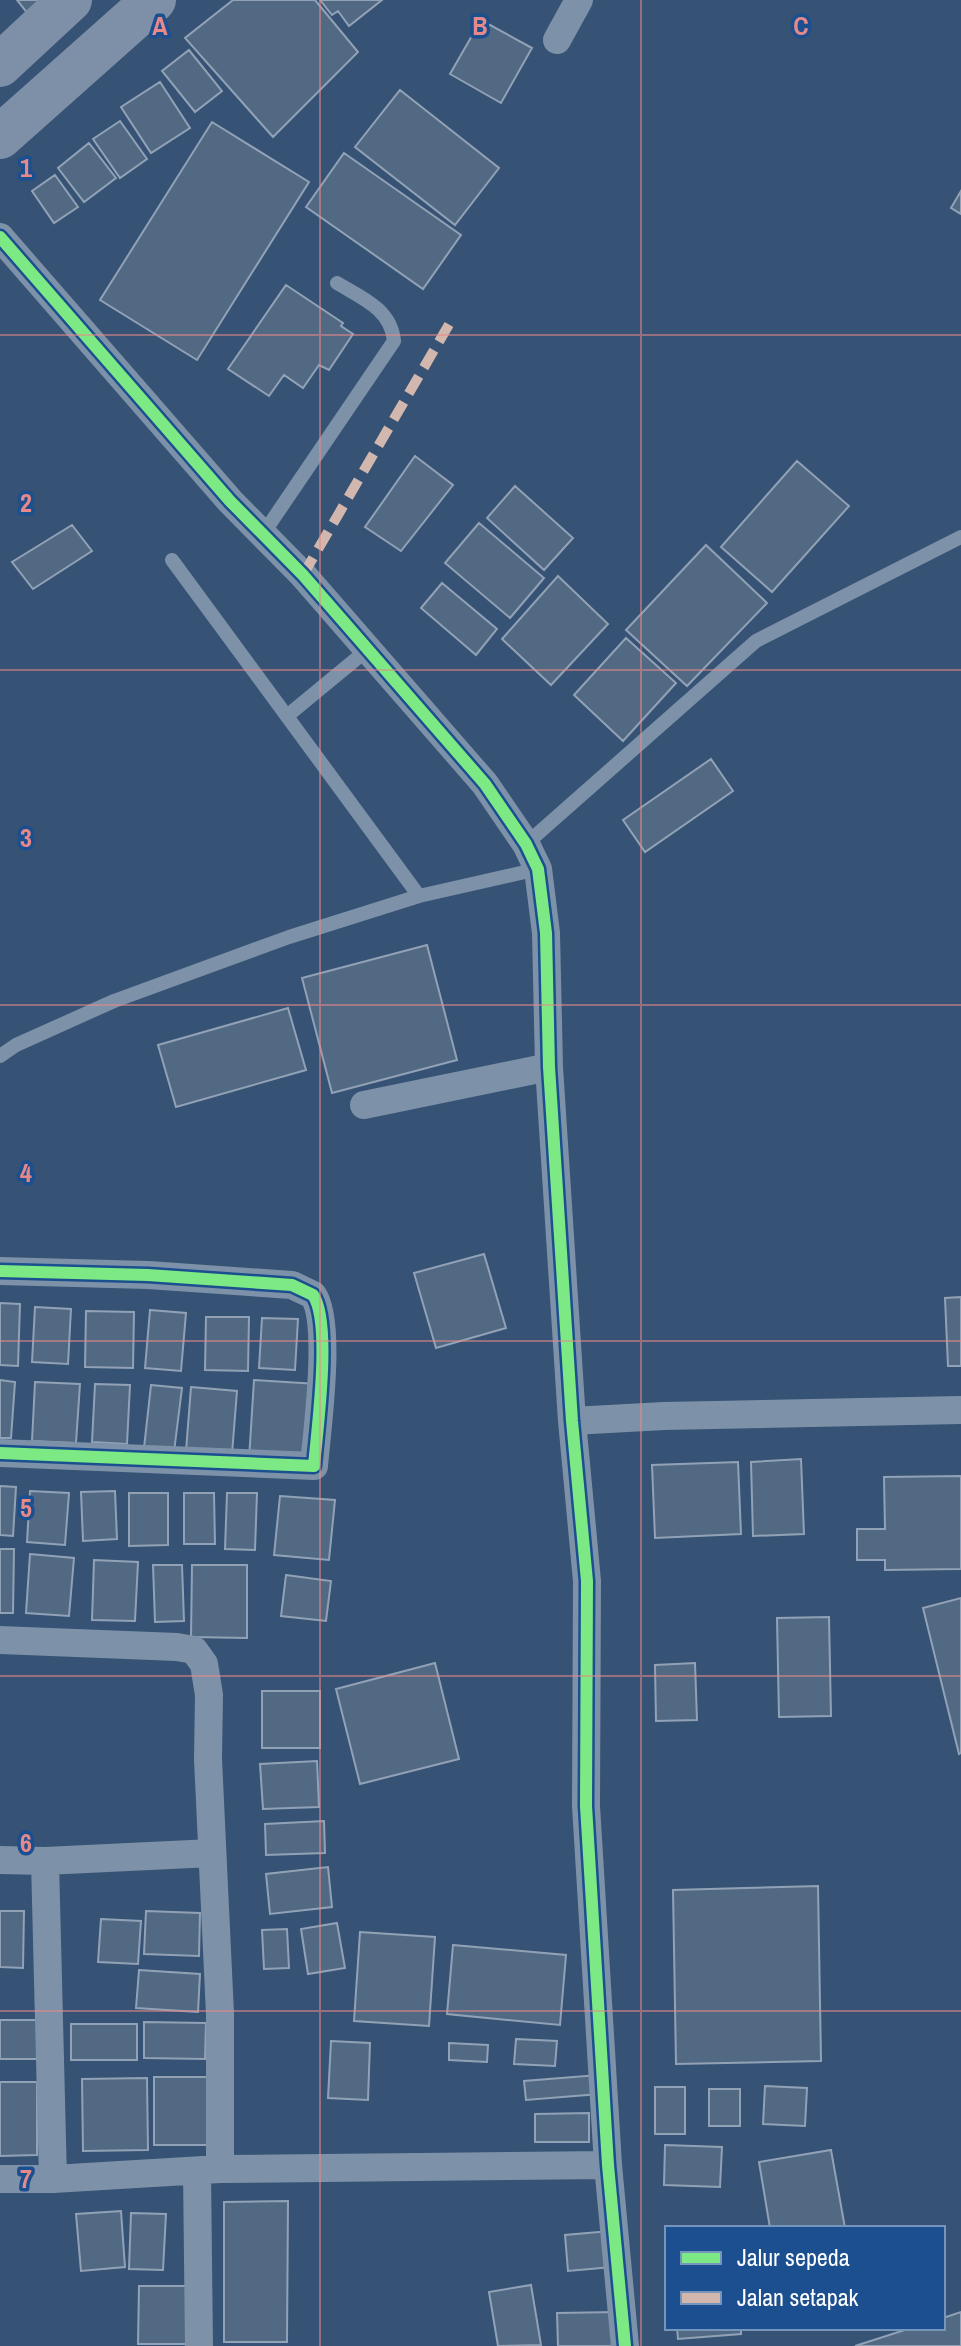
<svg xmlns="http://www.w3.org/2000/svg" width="961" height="2346" font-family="'Archivo Narrow',sans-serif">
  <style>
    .building { fill: #526984; stroke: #92a2b6; stroke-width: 2 }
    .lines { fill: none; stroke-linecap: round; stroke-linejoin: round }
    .service { stroke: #7d92a8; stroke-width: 14 }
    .minor { stroke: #7d92a8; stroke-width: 28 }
    .trunk { stroke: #7e90a7; stroke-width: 44 }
    .quiet { stroke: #d1b7ad; stroke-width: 10; stroke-dasharray: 20 10; stroke-linecap: butt }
    .cycleway-casing { stroke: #1b4f8f; stroke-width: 17 }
    .cycleway { stroke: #7ce984; stroke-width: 12 }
    .grid { fill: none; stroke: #e88989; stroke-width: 2; stroke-opacity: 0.55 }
    .grid-label { font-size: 26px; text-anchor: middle; font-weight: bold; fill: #e88989; stroke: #1b4f8f; stroke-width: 7; stroke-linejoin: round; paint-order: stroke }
  </style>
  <rect width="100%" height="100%" fill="#365274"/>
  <!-- building -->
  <path class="building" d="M17,0h40l-25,19z
    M233,0h82l43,52 -85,85 -88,-99z
    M320,0h62l-33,26 -11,-15 -6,4z
    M481,20l51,28 -31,55 -51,-29z
    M189,50l33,41 -27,21 -33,-41z
    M160,82l30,46 -39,25 -30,-46z
    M400,90l99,78 -44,57 -100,-78z
    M120,121l27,38 -27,19 -27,-39z
    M212,122l97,60 -112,178 -97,-60z
    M89,143l27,35 -32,24 -26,-34z
    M344,153l117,82 -38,54 -117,-82z
    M55,175l23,32 -24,16 -22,-32z
    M961,191v23l-10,-6z
    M286,285l57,38 -2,3 12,8 -24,36 -10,-5 -16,23 -19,-13 -15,21 -41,-27z
    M415,456l38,29 -52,66 -36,-24z
    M797,461l52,45 -77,86 -51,-45z
    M515,486l58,52 -29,32 -57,-52z
    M479,523l65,55 -34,40 -65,-55z
    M72,525l20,26 -59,38 -21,-27z
    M706,545l61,58 -80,83 -61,-56z
    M558,576l50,48 -57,61 -49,-46z
    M442,583l55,46 -21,26 -55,-47z
    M626,638l50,45 -53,58 -49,-46z
    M711,759l22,32 -88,61 -22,-32z
    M427,945l30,115 -125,33 -30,-115z
    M288,1008l18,62 -130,37 -18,-62z
    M484,1254l22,74 -70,20 -22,-75z
    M961,1297v69h-13l-3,-68z
    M0,1303l20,1 -2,62 -18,-1z
    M35,1307l36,2 -3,55 -36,-2z
    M150,1310l36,3 -5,58 -36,-3z
    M86,1311l48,1 -1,56 -48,-1z
    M206,1317h43l-1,54 -43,-1z
    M262,1318l36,1 -3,51 -36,-2z
    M0,1380l15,2 -4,56h-11z
    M254,1380l63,4 -5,79 -63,-4z
    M35,1382l45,2 -4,59 -44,-2z
    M95,1384l35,1 -3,59 -35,-2z
    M151,1385l31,3 -8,64 -30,-4z
    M191,1387l46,4 -5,63 -46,-3z
    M801,1459l3,75 -51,2 -2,-74z
    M738,1462l3,72 -86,4 -3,-73z
    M961,1476v93l-76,1v-10h-28v-31h28l-1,-52z
    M0,1486l16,1 -3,49 -13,-1z
    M30,1491l39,2 -4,52 -38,-3z
    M115,1491l2,48 -34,2 -2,-49z
    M129,1493h39v52l-39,1z
    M184,1493h30l1,51h-31z
    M227,1493h30l-2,57 -30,-1z
    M280,1496l55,4 -6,60 -55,-5z
    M0,1549h14l-1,64h-13z
    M30,1554l44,4 -5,58 -43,-3z
    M94,1560l44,2 -3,59 -43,-1z
    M153,1565h29l2,56 -29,1z
    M192,1565h55v73l-56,-1z
    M286,1575l45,6 -5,40 -45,-5z
    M961,1598v155l-2,1 -36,-146z
    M829,1617l2,99 -52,1 -2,-99z
    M435,1663l24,96 -99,25 -24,-95z
    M695,1663l2,57 -41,1 -1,-56z
    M262,1691h58v57h-58z
    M317,1761l2,46 -56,2 -3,-45z
    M324,1821l1,32 -59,2 -1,-31z
    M328,1867l4,40 -62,7 -4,-40z
    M818,1886l3,175 -145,3 -3,-174z
    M0,1911h24l-1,57 -23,-1z
    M146,1911l54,2 -1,43 -55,-2z
    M101,1919l40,2 -3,43 -40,-2z
    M337,1923l8,45 -37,6 -7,-45z
    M287,1929l2,39 -25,1 -2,-39z
    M360,1932l75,5 -6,89 -75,-5z
    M453,1945l113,10 -6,70 -113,-11z
    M139,1970l61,4 -2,38 -62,-4z
    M0,2020h37l1,39h-38z
    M144,2022l62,1 -1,36 -61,-1z
    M71,2024h66v36h-66z
    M516,2039l41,2 -2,25 -41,-2z
    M331,2041l39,2 -2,57 -40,-2z
    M449,2043l39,2 -1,17 -38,-2z
    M598,2075l1,19 -73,6 -2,-19z
    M154,2077h60v68h-60z
    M147,2078l1,72 -65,1 -1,-72z
    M0,2082h37v73l-37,1z
    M765,2086l42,2 -2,38 -42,-2z
    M655,2087h30v47h-30z
    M709,2089h31v37h-31z
    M589,2113v29h-54v-28z
    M665,2145l57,2 -2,40 -56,-2z
    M831,2150l14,78h-75l-11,-66z
    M288,2201l-1,141h-63v-140z
    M121,2211l4,56 -44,4 -5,-57z
    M131,2213l35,1 -3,56 -34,-1z
    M610,2231l2,36 -44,4 -3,-36z
    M531,2285l10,60 -43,1 -9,-54z
    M139,2286h50l-1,58h-50z
    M617,2312l1,34h-60l-1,-33z
    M961,2312v34h-106l56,-18h32v-10z
    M677,2328h64v6l-63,5z"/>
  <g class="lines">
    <!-- service -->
    <path class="service" d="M263,534l131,-193c-3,-32 -32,-43 -57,-58
      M172,560l247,336
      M287,716l80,-66
      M526,844l230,-203 205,-104
      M0,1056l16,-11 98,-44 175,-64 130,-41 119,-27"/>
    <!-- minor -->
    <path class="minor" d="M557,40l22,-40
      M0,237l230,264 73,74 182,209 41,60 12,25 8,64 3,134 23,354 15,160 -1,225 22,359 17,181
      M364,1105l185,-38
      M0,1271l148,4 144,10 21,10c19,27 4,135 1,171l-314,-13
      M572,1421l92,-5 297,-6
      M0,1640l177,7 17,3 10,14 5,31 -1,64 12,255v155
      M0,1860l45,1 167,-8
      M45,1861l8,318
      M197,2171l2,175
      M0,2179h53l167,-10 388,-4"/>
    <!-- trunk -->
    <path class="trunk" d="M0,65l70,-65
      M0,137l154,-137"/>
    <!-- quiet -->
    <path class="quiet" d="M303,575l148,-254"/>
    <defs>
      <path id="cycleway" d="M0,237l230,264 73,74 182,209 41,60 12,25 8,64 3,134 23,354 15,160 -1,225 22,359 17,181
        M0,1271l148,4 144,10 21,10c19,27 4,135 1,171l-314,-13"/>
    </defs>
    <!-- cycleway casing -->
    <use href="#cycleway" class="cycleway-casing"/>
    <!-- cycleway -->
    <use href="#cycleway" class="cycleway"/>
  </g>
  <!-- grid -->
  <path class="grid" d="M320,0v2346M641,0v2346M0,335h961M0,670h961M0,1005h961M0,1341h961M0,1676h961M0,2011h961"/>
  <g class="grid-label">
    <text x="160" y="35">A</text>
    <text x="480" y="35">B</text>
    <text x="801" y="35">C</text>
    <text x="26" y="177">1</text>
    <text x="26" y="512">2</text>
    <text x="26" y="847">3</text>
    <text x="26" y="1182">4</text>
    <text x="26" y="1517">5</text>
    <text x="26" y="1852">6</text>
    <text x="26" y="2188">7</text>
  </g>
  <!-- legend -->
  <rect x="665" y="2226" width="280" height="104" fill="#1b4f8f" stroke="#7695bc" stroke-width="2"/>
  <rect x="681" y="2252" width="40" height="12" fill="#7ce984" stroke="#7695bc" stroke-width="2"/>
  <text x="737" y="2266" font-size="24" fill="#ffffff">Jalur sepeda</text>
  <rect x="681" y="2292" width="40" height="12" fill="#d1b7ad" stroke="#7695bc" stroke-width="2"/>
  <text x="737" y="2306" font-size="24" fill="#ffffff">Jalan setapak</text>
</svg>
